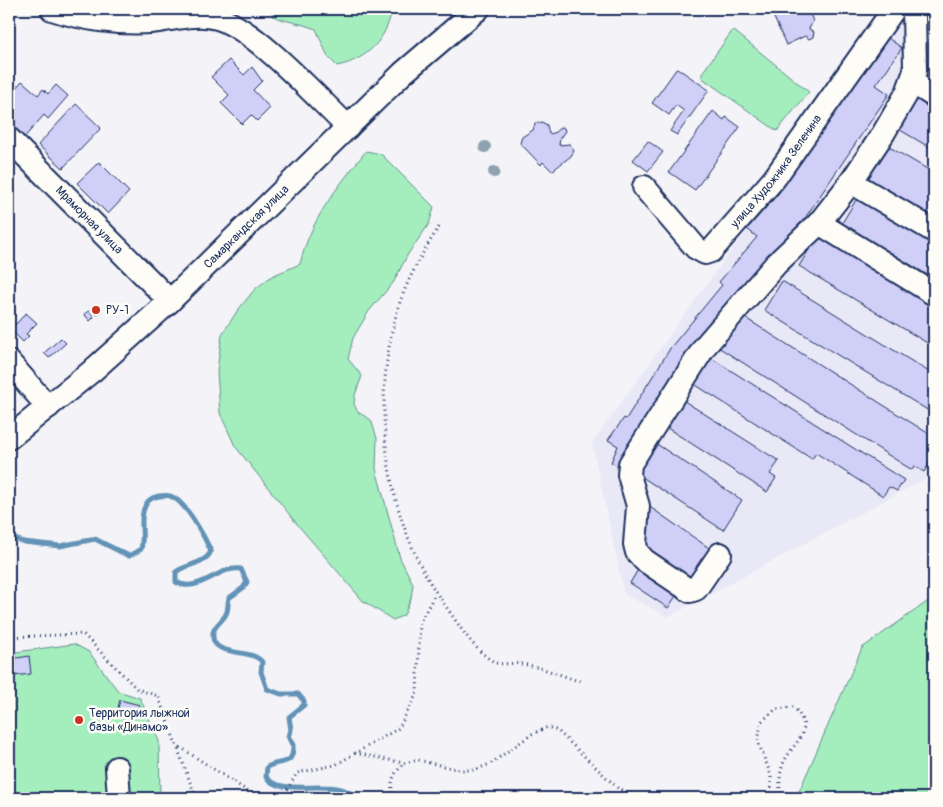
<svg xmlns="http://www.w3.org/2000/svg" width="943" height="807" font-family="Pangolin,sans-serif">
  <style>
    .built { fill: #e9e8f7 }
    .green { fill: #a4eebd; stroke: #608e8e }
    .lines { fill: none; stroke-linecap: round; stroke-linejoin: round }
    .stream { stroke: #6293b7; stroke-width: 5 }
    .building { fill: #cfcff7; stroke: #1b2f5e }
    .minor-casing { stroke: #1b2f5e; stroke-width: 26 }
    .path { stroke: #1b2f5e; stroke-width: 3; stroke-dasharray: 1 4; stroke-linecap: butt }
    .minor { stroke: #fdfcf7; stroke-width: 22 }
    .tree { fill: #8fa2b0 }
    .poi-dot { fill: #c8321e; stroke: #fdfcf7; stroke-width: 2 }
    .labels { text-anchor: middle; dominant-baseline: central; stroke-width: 5; stroke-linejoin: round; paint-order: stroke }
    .street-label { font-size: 12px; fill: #1b2f5e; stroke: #fdfcf7 }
    .poi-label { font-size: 12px; fill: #1b2f5e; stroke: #fdfcf7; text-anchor: start }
  </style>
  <rect width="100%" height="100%" fill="#f4f3f7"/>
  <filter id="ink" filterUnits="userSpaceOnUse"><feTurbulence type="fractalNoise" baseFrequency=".02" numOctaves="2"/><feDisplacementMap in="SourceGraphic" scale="10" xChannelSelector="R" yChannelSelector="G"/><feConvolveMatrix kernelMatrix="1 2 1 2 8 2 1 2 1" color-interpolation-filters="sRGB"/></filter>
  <g filter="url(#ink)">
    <!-- built -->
    <path class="built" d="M898,19l36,23v432l-266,143 -44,-23 -32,-151z"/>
    <!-- green -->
    <path class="green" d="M273,9h119c-5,30 -25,51 -55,57l-9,-9 -12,-28c-15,-6 -29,-7 -44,-13z
      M733,30l76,62 -32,39 -75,-53v-5z
      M366,151l15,3 53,53 -5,17 -21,30 -15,29 -24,28 -16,27 -5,21 14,17 -7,19 -1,9 4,8 13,8 6,18 -1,31 24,89 13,26 -2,14 -7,17 -11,5 -30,-19 -66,-77 -62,-78 -15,-33 -3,-42 5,-37 16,-24 17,-21 17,-13 28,-12c11,-46 37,-76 66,-113z
      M934,597v201h-135l-2,-2 65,-148z
      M74,644l15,8 29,39 22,7 19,43 1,57h-151v-145z"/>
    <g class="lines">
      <!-- stream -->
      <path class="stream" d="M9,537l15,5 36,4 35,-7 34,17 12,-7c4,-15 -3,-31 5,-45 3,-5 7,-7 13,-8 3,0 8,-1 11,0 15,4 35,42 41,55 -5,13 -25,13 -35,21v10c22,13 43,-17 65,-13l6,13 -4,6 -14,10c-2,6 0,11 -3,16 -3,7 -12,11 -13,19 -3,26 39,14 49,29l-1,10 6,17 14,5h17l6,7v4l-15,12 2,13 -3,6 5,9c1,23 -14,14 -26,22l-1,10c15,22 74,-2 89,21"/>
    </g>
    <!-- building -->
    <path class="building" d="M783,9h25l5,12 -4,8 5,3 -1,5 -4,2 -4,-3 -19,9 -14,-32z
      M888,38l14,10 -26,37 13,9 -84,124 -71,77 -50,62 -65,110 -8,-5 7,-16 -10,-6 16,-22 2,1 45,-72 51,-62 -3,-3 38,-45 -10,-8 31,-35z
      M229,60l15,15 8,-8 10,14 -9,9 17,18 -13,13 -6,-6 -9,9 -21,-21 8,-8 -18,-18z
      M677,68l32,22 -32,45 -7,-4 14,-20 -8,-6 -7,10 -17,-12z
      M22,81l16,14 5,-6 5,5 8,-9 12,11 -20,23 -4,-4 -22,25 -13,-12v-32z
      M916,92l18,11v47l-39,-23z
      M76,104l25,24 -38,40 -25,-23z
      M713,111l11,9 2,-3 14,10 -45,63 -26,-18z
      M542,122l5,3 2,9 5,-1 7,-6 3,1 1,3 -5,7 -1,7 11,-1 4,7 -3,5 -19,15 -9,-9 -2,3 -21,-22 2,-6 11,-7 2,-6z
      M648,141l15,11 -15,19 -15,-11z
      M886,145l48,28v45l-68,-40z
      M99,162l30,30 -21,22 -31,-31z
      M859,195l75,46v38l-92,-56z
      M818,235l116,70v42l-135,-81z
      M782,281l152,94v39l-170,-104z
      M95,305l6,6 -4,4 -6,-7z
      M89,311l5,6 -4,4 -6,-7z
      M26,313l11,10 -11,11 3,2 -6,6 -14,-14v-3l4,-4 3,3z
      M739,314l195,123v19l-10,16 -10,-6 -2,4 -194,-123z
      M61,338l5,5 -17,15 -5,-5z
      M708,356l196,124 -7,11 -8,-4 -6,9 -67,-43 -4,6 -121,-77z
      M681,399l98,62 -9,13 6,4 -9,14 -103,-66z
      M655,443l87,57 -19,30 -87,-57z
      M647,505l65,45 -20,29 -53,-36z
      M639,568l39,25 -10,15 -38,-25z
      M29,656l2,18 -18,2 -2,-17z
      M120,700l20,5 -3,12 -20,-5z"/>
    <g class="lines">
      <defs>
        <g id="minor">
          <path d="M52,9c30,10 66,15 98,13 22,-2 45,-10 67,-4 39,11 100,80 131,109"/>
          <path d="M912,82l22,14"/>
          <path id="s1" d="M9,139l161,162"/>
          <path d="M851,182l83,49"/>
          <path id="s2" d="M644,187l52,61 9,5 6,-2 63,-72 120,-170"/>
          <path d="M819,223l115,71"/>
          <path d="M9,362l39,45"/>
          <path id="s3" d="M9,438l83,-67 78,-70 233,-228 75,-64"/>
          <path d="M720,554l-24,35 -6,2 -46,-31 -7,-8 -2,-8 3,-38 -9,-31 1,-11 75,-118 71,-82 43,-41 32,-41 32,-48 24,-41 8,-22 -1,-62"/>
          <path d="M117,768l2,30"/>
        </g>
      </defs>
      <!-- minor casing -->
      <use href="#minor" class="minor-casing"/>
      <!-- path -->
      <path class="path" d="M439,227c-16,24 -32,53 -41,81 -29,98 -13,217 49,300 14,20 26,41 47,54 7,4 18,0 26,2 20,2 42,12 62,18
        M9,637l74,-3 54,55 21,7 38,102
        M180,747l78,51
        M355,753l49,10 14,-3 42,10h15l15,-6 42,-30 16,-7 10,4 70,67
        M621,789l17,9
        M282,798l15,-25 38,-8 64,-37 18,-35 3,-71 15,-28
        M393,798c-3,-15 -1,-24 11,-34
        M771,798v-23l-13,-33 3,-20 15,-13 17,-2c26,26 -3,35 -11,60 -3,10 -2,22 -2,31"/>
      <!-- minor -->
      <use href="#minor" class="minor"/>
    </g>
    <!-- trees -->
    <g class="tree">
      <circle cx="485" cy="147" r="6"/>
      <circle cx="494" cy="172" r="6"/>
    </g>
  </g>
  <!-- markers -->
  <g class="poi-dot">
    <circle cx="96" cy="310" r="5"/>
    <circle cx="79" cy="720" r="5"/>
  </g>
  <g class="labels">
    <!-- street labels -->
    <g class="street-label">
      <text stroke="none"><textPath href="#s2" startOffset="200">улица Художника Зеленина</textPath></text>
      <text stroke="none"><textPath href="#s1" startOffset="114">Мраморная улица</textPath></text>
      <text stroke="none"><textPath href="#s3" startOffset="318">Самаркандская улица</textPath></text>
    </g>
    <!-- poi labels -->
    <g class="poi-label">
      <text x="106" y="310">РУ-1</text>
      <text x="89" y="713">Территория лыжной<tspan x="89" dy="14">базы «Динамо»</tspan></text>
    </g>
  </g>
  <!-- margin -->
  <rect width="943" height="807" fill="none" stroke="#fdfcf7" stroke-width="30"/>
  <rect x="15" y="15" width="913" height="777" fill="none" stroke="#1b2f5e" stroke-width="2" filter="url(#ink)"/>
</svg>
